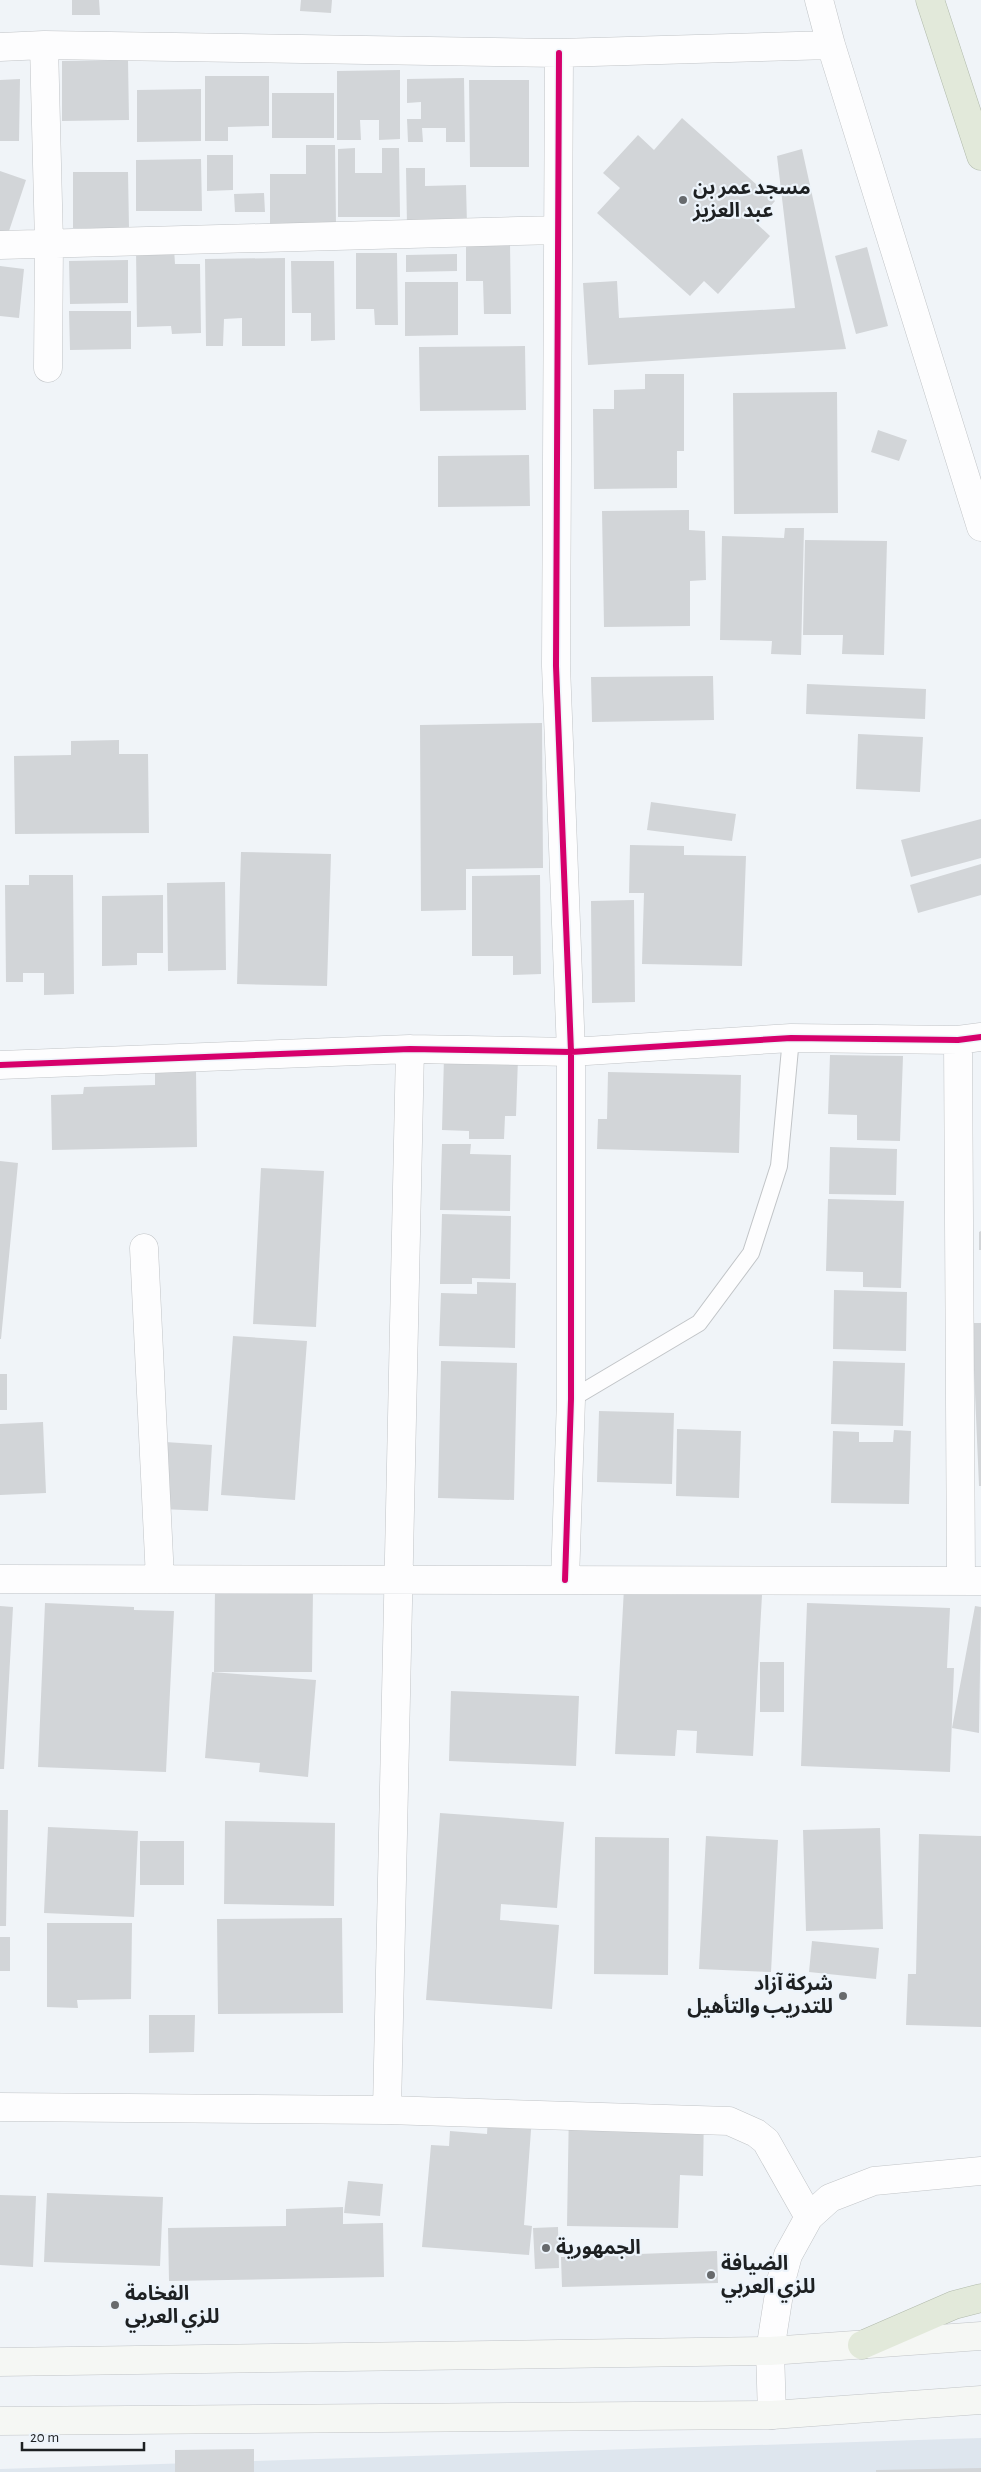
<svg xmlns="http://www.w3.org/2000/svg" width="981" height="2472" font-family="'Alegreya Sans','Noto Sans Arabic',sans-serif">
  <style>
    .built { fill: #dee6ee }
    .building { fill: #d2d5d8 }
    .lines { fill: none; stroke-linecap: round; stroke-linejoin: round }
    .lane-casing { stroke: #c1c4c7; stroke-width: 18 }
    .street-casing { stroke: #c1c4c7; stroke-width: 29 }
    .secondary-casing { stroke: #c1c4c7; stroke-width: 29 }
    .highway-casing { stroke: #b1baac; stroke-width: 29 }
    .lane { stroke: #fdfdfe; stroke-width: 16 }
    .street { stroke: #fdfdfe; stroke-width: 28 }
    .secondary { stroke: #f5f7f4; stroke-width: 28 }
    .highway { stroke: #e2e9da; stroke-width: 28 }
    .cycleway-casing { stroke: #edf4fb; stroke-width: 9 }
    .cycleway { stroke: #d6006c; stroke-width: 6 }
    .poi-dot { fill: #676a6d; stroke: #edf4fb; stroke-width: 2 }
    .labels { text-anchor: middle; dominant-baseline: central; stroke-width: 4.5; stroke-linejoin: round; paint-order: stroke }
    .poi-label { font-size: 20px; font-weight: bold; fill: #1d2022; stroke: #edf4fb; text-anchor: start }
  </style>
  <rect width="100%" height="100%" fill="#f0f4f8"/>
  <!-- built -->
  <path class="built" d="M981,2438v34h-981v-3z"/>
  <!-- building -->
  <path class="building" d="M72,0h27l1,15h-28z
    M301,0h31l-1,13 -31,-2z
    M128,60l1,60 -67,1v-60z
    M400,70v69l-21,1v-20h-19l1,20h-24v-69z
    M205,76h64v50l-41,1v14h-23z
    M464,78l1,64h-19v-14h-24l1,14h-15l-1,-23h14v-17l-14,1v-24z
    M20,79l-1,62h-19v-61z
    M469,80h60v87h-59z
    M201,89v52l-64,1v-52z
    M272,93h62v45h-62z
    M682,118l93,83 -19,22 14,13 -52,58 -14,-13 -14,15 -93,-83 23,-25 -17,-15 35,-38 16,15z
    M306,145h29l1,80h-66v-51h36z
    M355,148v25h27v-25h17l1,69h-62v-68z
    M802,149l44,200 -258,16 -5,-82 34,-2 2,37 176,-10 -18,-152z
    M207,155h26v35l-26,1z
    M201,159l1,52h-66v-51z
    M406,168h19v18l41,-1 1,40 -60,1z
    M0,171l26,9 -18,54 -8,-3z
    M73,172h55l1,56h-56z
    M264,193l1,19h-30l-1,-18z
    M510,243l1,71h-27l-1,-33h-17v-37z
    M867,247l21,79 -32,8 -21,-78z
    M174,248l1,16h25l1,69 -29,1 -1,-8 -34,1 -1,-78z
    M356,253h41l1,72h-23l-1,-16h-18z
    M457,254v17l-51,1v-17z
    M285,258v88h-43v-28l-18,1 -1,27h-17l-1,-87z
    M128,260v43l-58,1 -1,-43z
    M291,261h43l1,79 -24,1v-28h-19z
    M0,266l24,3 -5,49 -19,-2z
    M405,282h53v53l-53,1z
    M69,311h62v38l-61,1z
    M525,346l1,64 -106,1 -1,-64z
    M645,374h39v77h-7v37l-83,1 -1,-80h21v-19l31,-1z
    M837,392l1,121 -104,1 -1,-121z
    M878,430l29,10 -8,21 -28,-9z
    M529,455l1,51 -92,1v-51z
    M689,510v20l16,1 1,49 -16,1v45l-86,1 -2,-116z
    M785,528h19l-3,127 -30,-1 1,-13 -52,-1 2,-104 62,2z
    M805,540l82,1 -3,114 -42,-1 1,-19h-40z
    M713,676l1,44 -122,2 -1,-45z
    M807,684l119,5 -1,30 -119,-5z
    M542,723l1,145 -77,1v41l-45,1 -1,-186z
    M858,734l65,3 -3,55 -64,-3z
    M119,740v14h29l1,79 -134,1 -1,-78 57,-1v-14z
    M651,802l85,12 -4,27 -85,-11z
    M981,819v39l-70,19 -10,-37z
    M630,845l54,1v9l62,1 -4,110 -100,-2 2,-71h-15z
    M241,852l90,2 -4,132 -90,-2z
    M981,864v31l-63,18 -8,-28z
    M29,875h44l1,119 -30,1v-22h-21v9h-17l-1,-97h24z
    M540,875l1,99 -28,1v-19h-41v-80z
    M225,882l1,88 -58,1 -1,-88z
    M163,895v58h-26v12l-35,1v-70z
    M634,900l1,102 -43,1 -1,-102z
    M830,1055l73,1 -3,85 -43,-1v-25l-29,-1z
    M444,1057l74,1 -2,58h-11l-1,23h-35v-8l-27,-1z
    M196,1070l1,77 -145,3 -1,-55 32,-1 1,-7 71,-2v-14z
    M608,1072l133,3 -2,78 -142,-4 1,-30h9z
    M442,1144h29l-1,10 41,1 -1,56 -70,-1z
    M830,1147l67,2 -1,46 -67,-1z
    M0,1161l18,2 -17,176h-1z
    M261,1168l63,3 -8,156 -63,-3z
    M828,1199l76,2 -3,87 -38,-1v-15l-37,-1z
    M442,1214l69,2 -1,63 -38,-1v6h-32z
    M981,1231v19h-2v-18z
    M477,1282l39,1 -1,65 -76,-2 2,-53 36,1z
    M834,1290l73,2 -1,59 -73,-2z
    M972,1323h9v163h-2z
    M233,1336l74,5 -12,159 -74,-5z
    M441,1361l76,2 -3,137 -76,-2z
    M833,1361l72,2 -2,63 -72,-2z
    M0,1374h7v36h-7z
    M599,1411l75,2 -2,71 -75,-2z
    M43,1422l3,71 -46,2v-71z
    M677,1429l64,2 -2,67 -63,-2z
    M894,1430l17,1 -2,73 -78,-1 2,-72 26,1v10h34z
    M165,1442l47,3 -4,66 -47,-2z
    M215,1588l98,1 -1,83h-98z
    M624,1588l138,7 -9,161 -57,-3 1,-22 -20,-1 -2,26 -60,-2z
    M45,1603l89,4v3l40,1 -8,161 -128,-5z
    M807,1603l143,5 -3,60h7l-4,104 -149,-6z
    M0,1606l13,1 -9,162h-4z
    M975,1606l6,1 -2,126 -27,-5z
    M760,1662h24v50h-24z
    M212,1672l104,8 -8,97 -49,-5 1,-9 -55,-5z
    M451,1691l128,5 -3,70 -127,-5z
    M0,1810h8l-2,116h-6z
    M440,1813l124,9 -7,86 -56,-4 -1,16 59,5 -7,84 -126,-9z
    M225,1821l110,2 -1,83 -110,-2z
    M48,1827l90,4 -4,86 -90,-4z
    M880,1828l3,101 -77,2 -3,-101z
    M919,1834l62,2v191l-75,-2 2,-51h8z
    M706,1836l72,4 -7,132 -72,-3z
    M595,1837l74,1 -1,137 -74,-1z
    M140,1841h44v44h-44z
    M342,1918l1,95 -125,1 -1,-95z
    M47,1923h85l-1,76 -54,1 1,8 -31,-1z
    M0,1937h10v34h-10z
    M812,1941l67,7 -3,31 -67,-7z
    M149,2015h46l-1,37 -45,1z
    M489,2100l44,3 -9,122 8,1 -3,29 -107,-8 9,-102 18,1 1,-15 37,3z
    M569,2106l135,2 -1,68 -23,-1 -2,53 -111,-2z
    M348,2181l35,3 -3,32 -36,-3z
    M47,2193l116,4 -3,69 -116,-4z
    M0,2195l36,1 -3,71 -33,-2z
    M343,2207v17l40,-1 1,54 -215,4 -1,-53 118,-2v-17z
    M558,2227l1,41 -24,1 -2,-41z
    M717,2251l1,32 -156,4 -1,-30z
    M254,2449v23h-79v-22z
    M981,2468v4h-105v-2z"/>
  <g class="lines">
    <defs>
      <path id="lane" d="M571,1399l128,-76 52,-70 28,-87 12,-128"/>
      <path id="street" d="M819,0l12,45 150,482
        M44,45l5,198 -1,125
        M0,47l44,-2 515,8 272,-8
        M559,53l-3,613 15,386v347l-6,181
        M0,245l558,-15
        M958,1040l3,541
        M0,1065l410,-16 161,3 220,-14 167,2 23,-3
        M144,1248l16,331
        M0,1579l981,2
        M0,2107l387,3 342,11 27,12 10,8 43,76
        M387,2110l23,-1061
        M772,2415l-2,-64 11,-70 7,-26 21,-38 21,-19 44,-17 107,-10"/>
      <path id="secondary" d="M0,2362l770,-11 211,-15
        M0,2421l772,-6 209,-15"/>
      <path id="highway" d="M930,0l51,156
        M862,2345l92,-40 27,-7"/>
    </defs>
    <!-- lane casing -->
    <use href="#lane" class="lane-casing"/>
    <!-- street casing -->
    <use href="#street" class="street-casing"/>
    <!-- secondary casing -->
    <use href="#secondary" class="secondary-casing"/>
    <!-- highway casing -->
    <use href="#highway" class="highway-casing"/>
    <!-- lane -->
    <use href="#lane" class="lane"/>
    <!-- street -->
    <use href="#street" class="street"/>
    <!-- secondary -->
    <use href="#secondary" class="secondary"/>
    <!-- highway -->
    <use href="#highway" class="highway"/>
    <defs>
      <path id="cycleway" d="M559,53l-3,613 15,386v347l-6,181
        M0,1065l410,-16 161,3 220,-14 167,2 23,-3"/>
    </defs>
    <!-- cycleway casing -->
    <use href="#cycleway" class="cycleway-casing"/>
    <!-- cycleway -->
    <use href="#cycleway" class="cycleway"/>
  </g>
  <!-- markers -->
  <g class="poi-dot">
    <circle cx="683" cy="200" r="5"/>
    <circle cx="843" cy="1996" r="5"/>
    <circle cx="546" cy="2248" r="5"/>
    <circle cx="711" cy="2275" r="5"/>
    <circle cx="115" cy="2305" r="5"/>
  </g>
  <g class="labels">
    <!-- poi labels -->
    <g class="poi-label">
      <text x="693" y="188">مسجد عمر بن<tspan x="693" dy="23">عبد العزيز</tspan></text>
      <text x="833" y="1984" text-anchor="end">شركة آزاد<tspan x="833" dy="23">للتدريب والتأهيل</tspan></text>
      <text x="556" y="2248">الجمهورية</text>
      <text x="721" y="2264">الضيافة<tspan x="721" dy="23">للزي العربي</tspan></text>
      <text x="125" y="2294">الفخامة<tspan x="125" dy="23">للزي العربي</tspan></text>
    </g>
  </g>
  <!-- scale -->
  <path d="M22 2442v8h122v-8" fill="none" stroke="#1d2022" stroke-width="2.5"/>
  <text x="30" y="2442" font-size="15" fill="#1d2022" stroke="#edf4fb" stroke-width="4" paint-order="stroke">20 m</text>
</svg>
